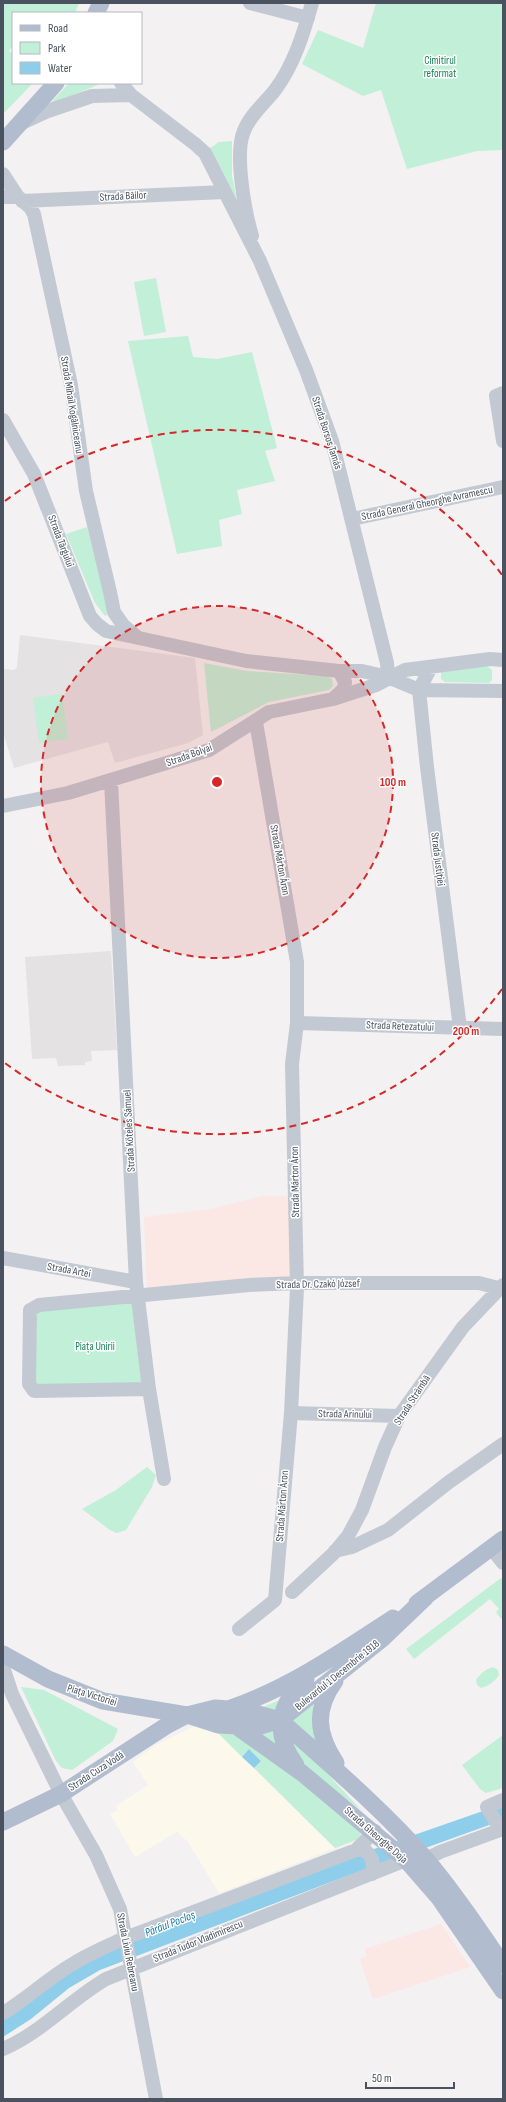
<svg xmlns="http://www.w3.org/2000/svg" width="506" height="2102" font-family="'Sofia Sans Condensed',sans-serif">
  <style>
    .commercial { fill: #fcf9ec }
    .education { fill: #e4e2e3 }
    .medical { fill: #fbe7e3 }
    .green { fill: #c1efd7 }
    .water { fill: #8fceeb }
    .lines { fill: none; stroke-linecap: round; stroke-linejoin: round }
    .minor { stroke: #c2c9d2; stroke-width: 14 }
    .major { stroke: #b1bdcf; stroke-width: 17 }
    .ring { fill: none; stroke: #d62828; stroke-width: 2; stroke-dasharray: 7 5 }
    .labels { text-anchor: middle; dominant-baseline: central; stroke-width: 3; stroke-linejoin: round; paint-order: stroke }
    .park-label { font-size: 11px; fill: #198057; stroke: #fff }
    .street-label { font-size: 11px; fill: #49525e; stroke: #fff }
    .water-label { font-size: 12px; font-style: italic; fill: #0f7aab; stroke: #fff }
    .centre { fill: #d62828; stroke: #fff; stroke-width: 2 }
    .ring-label { font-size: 12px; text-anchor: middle; font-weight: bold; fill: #d62828; stroke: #fff; stroke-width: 3; stroke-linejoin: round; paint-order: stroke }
  </style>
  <rect width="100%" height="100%" fill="#f3f1f1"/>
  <!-- commercial -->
  <path class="commercial" d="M195,1726l17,1 123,121 -116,45 -31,-51 -11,-10 -42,25 -25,-43 8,-4 -2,-4 32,-21 -15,-23 23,-17z"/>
  <!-- education -->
  <path class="education" d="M20,635l175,23 8,77 -15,8 -73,20 -7,-21 -94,26 -11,-36v-63l11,1 3,-3z
    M111,951l6,99 -26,1 1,10 -7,1v3l-27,1 -2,-8 -24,1 -7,-102z"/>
  <!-- medical -->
  <path class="medical" d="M262,1196h28l1,81 -144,11 -3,-71 66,-8z
    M441,1924l29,43 -97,32 -13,-40 7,-3 -2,-7z"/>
  <!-- green -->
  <path class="green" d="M3,3h76l-4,10h-62v32l-4,6 4,3v29h20l-30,31z
    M376,3h127v147l-26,1 -70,18 -26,-79 -18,6 -61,-32 16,-34 45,18z
    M69,83h33l-54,23z
    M232,141v35l6,30 -29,-57 10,-7z
    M156,278l10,54 -22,4 -10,-54z
    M188,336l5,21 24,2 35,-7 25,96 -12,3 10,30 -38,9 5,24 -23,6 3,26 -45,8 -49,-213z
    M87,527l21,81 -1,7 -2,1 -10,-13 -29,-69z
    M204,663l43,8 79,5 6,3 1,7 -4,4 -60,12 -58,30z
    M487,666l5,4v10l-3,3 -44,-1 -4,-3v-9z
    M62,694l6,45 -29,4 -6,-45z
    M137,1296l12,93 -115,2 -4,-81z
    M147,1467l9,8 -4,12 -26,43 -9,3 -7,-3 -28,-21 34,-19z
    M501,1578l2,3v36l-2,2 -5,-7 3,-3 -9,-10 -76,60 -8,-10z
    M493,1667l5,3 1,5c-4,6 -10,11 -18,13l-4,-3 -1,-5c4,-6 10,-11 17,-13z
    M21,1687l23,3 74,39 -5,12 -41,29 -10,-2 -6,-7z
    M287,1697l-11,20 -18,-8z
    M317,1702v40l-26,-22z
    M277,1725l3,24 -25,-19z
    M212,1727l17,4 17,9 111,86 4,9 -5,5 -21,8 -81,-80 7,-7 -12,-12 -7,8z
    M286,1733l35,34 41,44 -57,-44z
    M503,1735v53l-17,5 -6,-4 -18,-24z"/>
  <!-- water -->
  <path class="water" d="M249,1749l12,12 -7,7 -12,-11z
    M503,1804v16l-172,62 -231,88 -31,18 -38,31 -28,18v-20l77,-55 271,-105z"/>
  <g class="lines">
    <!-- minor -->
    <path class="minor" d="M250,3l58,15
      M121,83l10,12 64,49 10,9 55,108 46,109 26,71 55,222 1,14
      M20,124l28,-13 44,-15 39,-1
      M3,174l15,23 12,10 4,7 37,171 15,106 24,101 4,20 9,13 14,12
      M3,197h15
      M22,201l203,-9
      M252,236c-7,-24 -18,-83 -8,-105 6,-16 21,-28 31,-41 19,-25 29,-58 37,-87
      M503,393l-7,3 7,45
      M3,420l31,54 56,142 7,8 9,7 140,30 93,10h23l26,6 31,13 84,1
      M352,519l151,-32
      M431,667l-12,23 8,77 33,261
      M333,699l11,-10 1,-7 -6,-11
      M111,781l25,501 13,107 15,90
      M3,806l65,-13 141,-43 60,-38 64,-13 43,-14 29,-15 85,-11 13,1
      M297,1023l206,6
      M3,1258l133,24
      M149,1389l-115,2 -5,-7 1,-74 9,-5 210,-20 48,-2h182l19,5
      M291,1413l108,3
      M491,1548l12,15
      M335,1551l17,-4 36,-17 61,-48 54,-38
      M292,1592l42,-39 14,-17 14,-26 23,-63 14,-31 64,-89 40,-42
      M239,1629l36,-29 16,-187 6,-125 -5,-224 5,-41v-61l-41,-240
      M3,1667l9,27 49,100 35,61 24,54 36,190
      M501,1830l-14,-23 16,-7
      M356,1850h9c8,8 9,13 7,24
      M426,1859l14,-7 63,-23
      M3,2013c24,-14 44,-34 68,-48 15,-10 33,-17 49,-25l236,-90 19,-19
      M3,2049c38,-16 67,-49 103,-70l300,-119"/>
    <!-- major -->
    <path class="major" d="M96,13l5,-10
      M3,142l53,-59
      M417,1603l86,-64
      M3,1654l45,25 55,22 84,14 31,10 39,2 23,-7 102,-81 44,-42
      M335,1681c-21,29 -18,53 1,82
      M231,1708c60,-21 110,-56 162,-90
      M236,1726l66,47 104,87 33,38 64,93
      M296,1765c-23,-31 -19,-60 10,-86
      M3,1822l58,-28 105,-68 21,-11 28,-7 29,2 36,10 10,9c46,41 95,83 136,130 28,33 53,70 77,106"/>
  </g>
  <!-- distance rings -->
  <circle cx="217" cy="782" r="176" fill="#d62828" fill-opacity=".12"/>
  <g class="ring">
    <circle cx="217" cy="782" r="176"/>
    <path d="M502 989A352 352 0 0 1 5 1063M5 501A352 352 0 0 1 502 575"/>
  </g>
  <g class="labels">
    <!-- park labels -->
    <g class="park-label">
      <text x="440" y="60">Cimitirul<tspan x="440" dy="13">reformat</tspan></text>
      <text x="95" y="1346">Piața Unirii</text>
    </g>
    <!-- street labels -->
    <g class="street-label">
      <text transform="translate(123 196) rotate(-3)">Strada Băilor</text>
      <text transform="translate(72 405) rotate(81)">Strada Mihail Kogălniceanu</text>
      <text transform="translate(327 433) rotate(72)">Strada Borsos Tamás</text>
      <text transform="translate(427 503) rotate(-12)">Strada General Gheorghe Avramescu</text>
      <text transform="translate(61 541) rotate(69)">Strada Târgului</text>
      <text transform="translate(189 755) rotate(-20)">Strada Bolyai</text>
      <text transform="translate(438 859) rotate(83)">Strada Justiției</text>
      <text transform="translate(280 860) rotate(80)">Strada Márton Áron</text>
      <text transform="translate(400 1026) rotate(2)">Strada Retezatului</text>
      <text transform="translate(129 1131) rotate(-93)">Strada Köteles Sámuel</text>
      <text transform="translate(295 1182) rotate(-91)">Strada Márton Áron</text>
      <text transform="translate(69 1270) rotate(10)">Strada Artei</text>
      <text transform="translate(318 1284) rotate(-1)">Strada Dr. Czakó József</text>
      <text transform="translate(412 1400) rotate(-57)">Strada Strâmbă</text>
      <text transform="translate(345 1414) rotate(1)">Strada Arinului</text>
      <text transform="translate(282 1506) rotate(-86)">Strada Márton Áron</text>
      <text transform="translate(337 1675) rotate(-39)">Bulevardul 1 Decembrie 1918</text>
      <text transform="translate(92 1695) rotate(17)">Piața Victoriei</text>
      <text transform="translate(96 1771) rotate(-33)">Strada Cuza Vodă</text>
      <text transform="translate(376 1835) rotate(41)">Strada Gheorghe Doja</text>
      <text transform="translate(198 1941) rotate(-22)">Strada Tudor Vladimirescu</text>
      <text transform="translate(128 1952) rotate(79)">Strada Liviu Rebreanu</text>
    </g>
    <!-- water labels -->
    <g class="water-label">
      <text transform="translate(170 1924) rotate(-21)">Pârâul Pocloș</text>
    </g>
  </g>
  <circle cx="217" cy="782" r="6" class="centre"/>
  <g class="ring-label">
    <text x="393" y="786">100 m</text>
    <text x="466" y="1035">200 m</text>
  </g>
  <!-- border -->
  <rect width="506" height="2102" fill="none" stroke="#49525e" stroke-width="8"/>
  <!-- legend -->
  <rect x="12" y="12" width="130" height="72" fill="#ffffff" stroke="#b6babf"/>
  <rect x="20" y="25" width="20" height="6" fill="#b1bdcf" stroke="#b6babf"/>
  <text x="48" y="32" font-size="12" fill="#49525e">Road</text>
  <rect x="20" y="42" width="20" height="12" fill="#c1efd7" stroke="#b6babf"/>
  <text x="48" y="52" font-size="12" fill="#49525e">Park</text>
  <rect x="20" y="62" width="20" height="12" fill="#8fceeb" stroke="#b6babf"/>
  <text x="48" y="72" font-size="12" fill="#49525e">Water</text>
  <!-- scale -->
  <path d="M366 2082v6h88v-6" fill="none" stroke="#49525e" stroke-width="2"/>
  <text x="372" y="2082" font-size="12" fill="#49525e" stroke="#ffffff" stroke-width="3" paint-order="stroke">50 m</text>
</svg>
